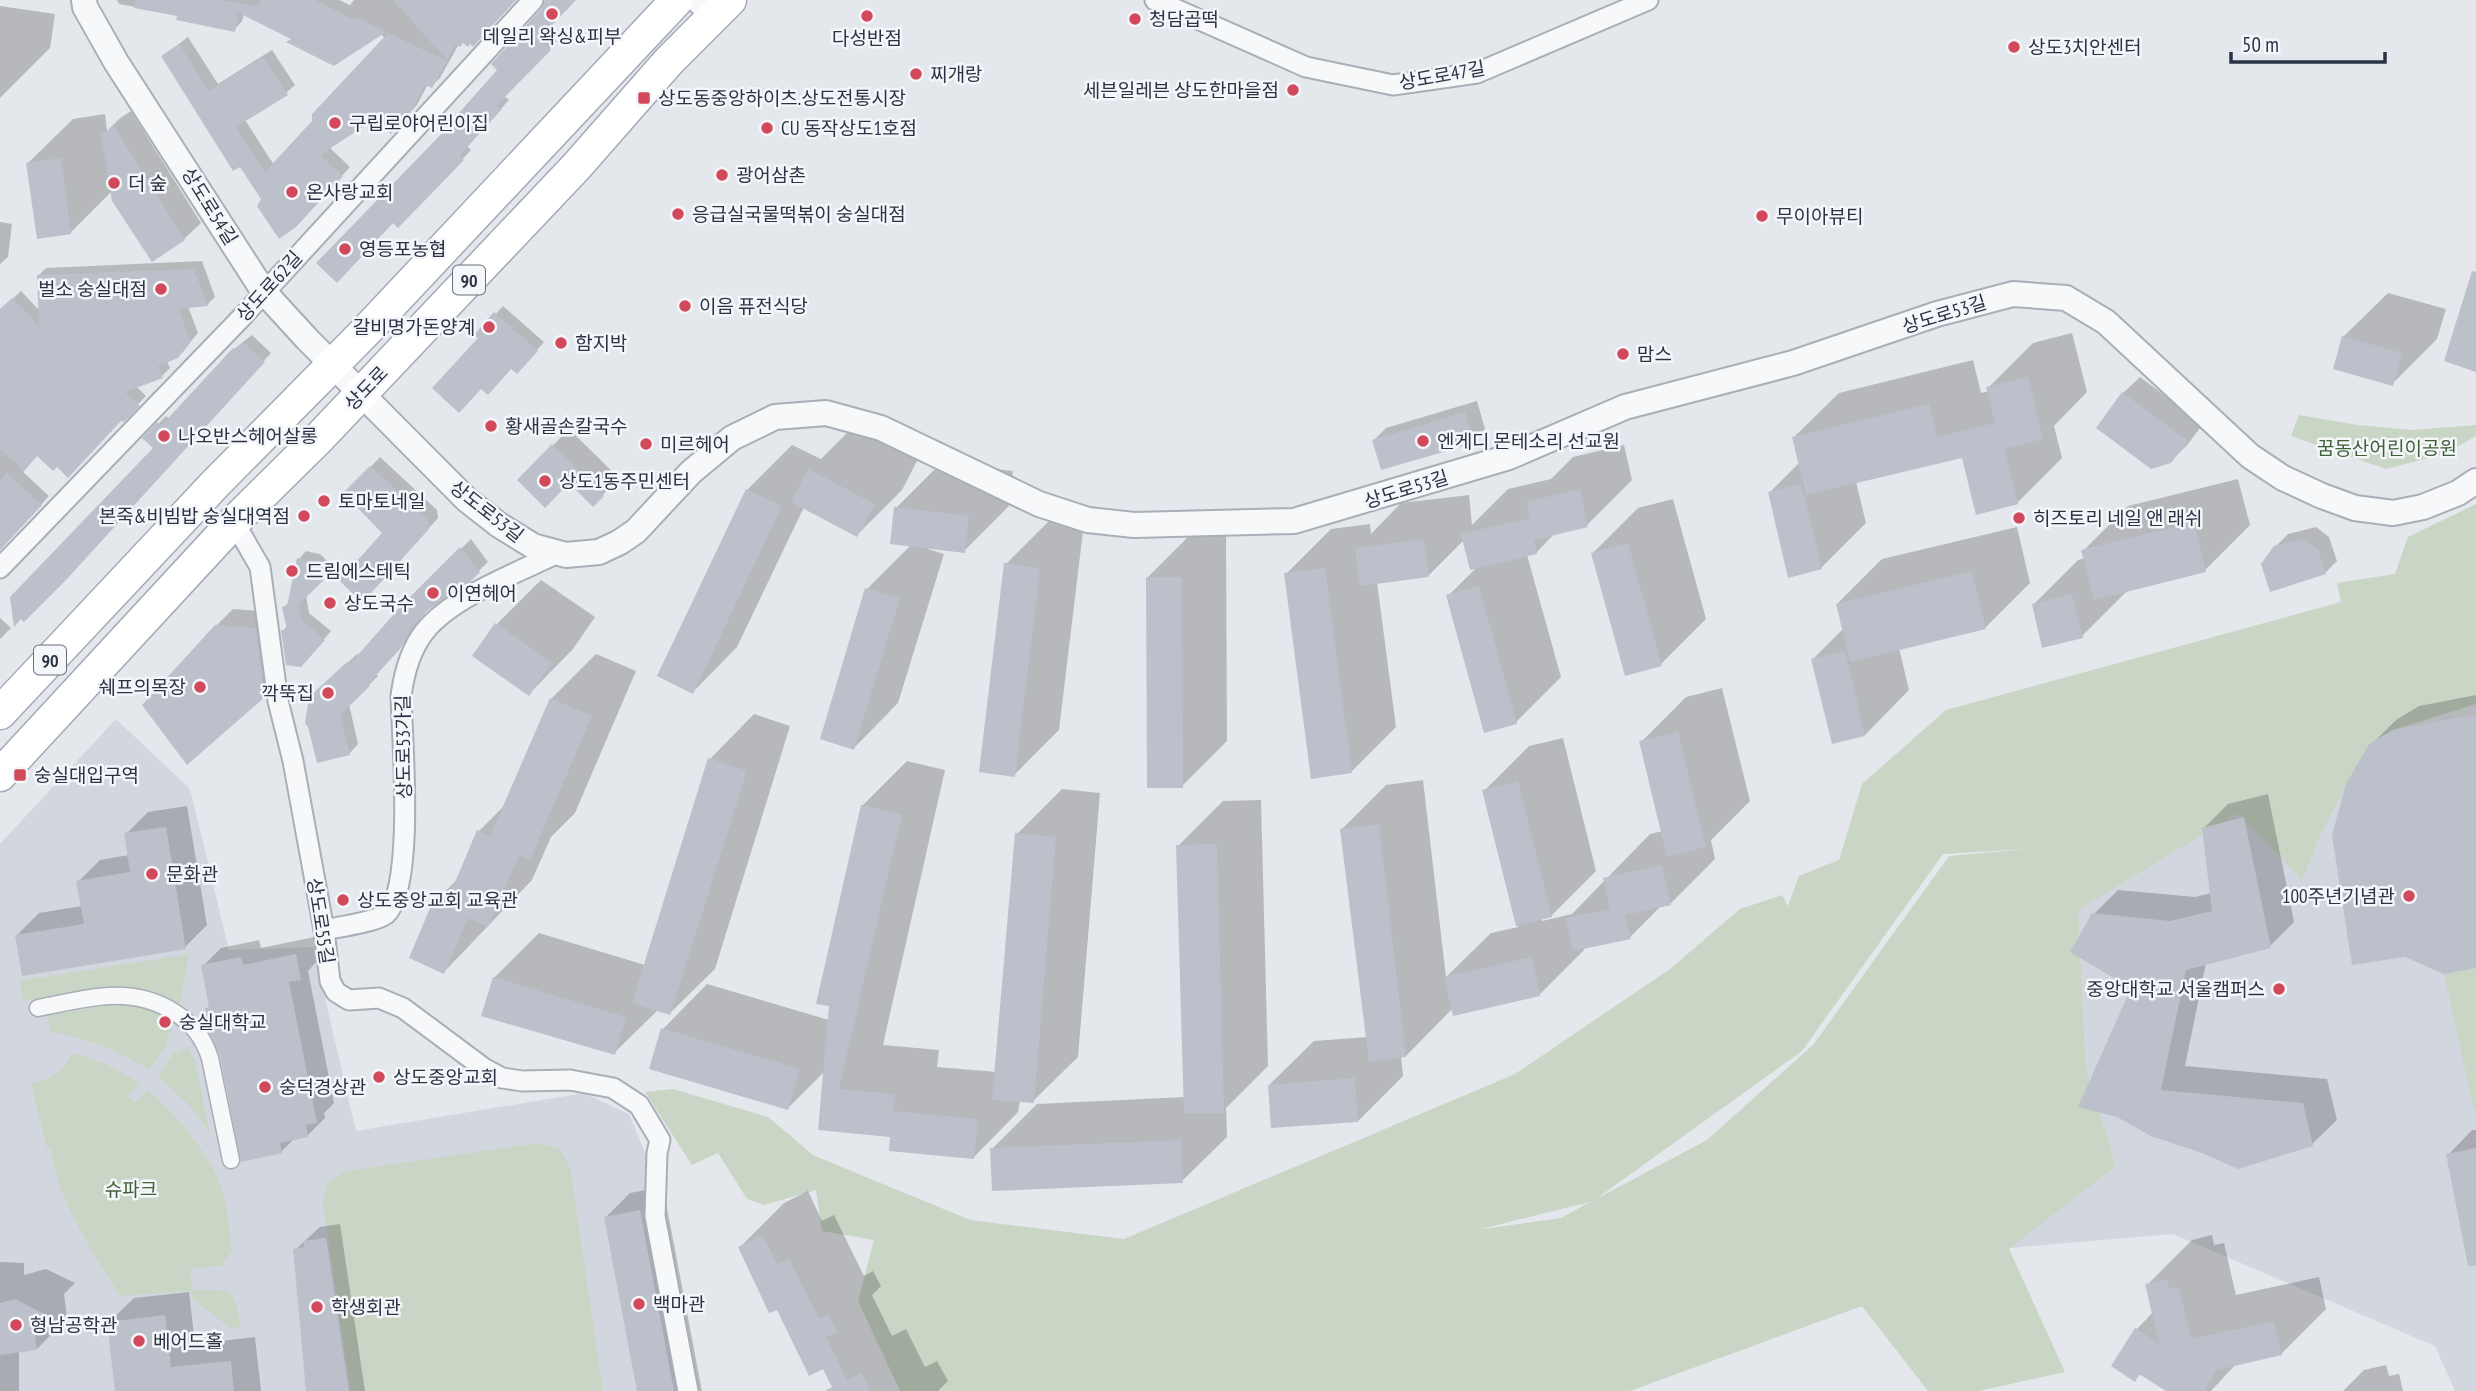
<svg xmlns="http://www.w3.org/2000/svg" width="2476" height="1391" font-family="'PT Sans Narrow','Noto Sans KR',sans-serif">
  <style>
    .built { fill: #d2d6de }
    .green { fill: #c9d6c5; fill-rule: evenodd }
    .shadow { fill: #0003 }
    .building { fill: #bbc0ca }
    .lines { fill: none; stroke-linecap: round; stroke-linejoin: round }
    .pedestrian-casing { stroke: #a9aeb7; stroke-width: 19 }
    .minor-casing { stroke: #a9aeb7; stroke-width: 23 }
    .tertiary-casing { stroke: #a9aeb7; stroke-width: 28 }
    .primary-casing { stroke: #a3abb8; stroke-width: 35 }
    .pedestrian { stroke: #f7f8fa; stroke-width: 16 }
    .minor { stroke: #f7f8fa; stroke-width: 19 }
    .tertiary { stroke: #f7f8fa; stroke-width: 24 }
    .primary { stroke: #fff; stroke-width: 32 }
    .poi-dot { fill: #d1495b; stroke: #f4f6f9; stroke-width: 2.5 }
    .labels { text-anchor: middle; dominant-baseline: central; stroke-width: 5; stroke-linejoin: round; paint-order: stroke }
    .shield { fill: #f4f6f9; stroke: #676e7b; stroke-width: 2 }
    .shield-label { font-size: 18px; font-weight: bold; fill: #2b3445 }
    .poi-label { font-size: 19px; fill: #2b3445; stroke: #f4f6f9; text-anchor: start }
    .street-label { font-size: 19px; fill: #2b3445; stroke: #f4f6f9 }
    .park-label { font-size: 19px; fill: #3f6138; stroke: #f4f6f9 }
  </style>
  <rect width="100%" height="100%" fill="#e4e7ec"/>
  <!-- built -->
  <path class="built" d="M116,719l74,70 39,161 84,-3 43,184 228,-38 45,21 20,48 -4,45 30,159 7,25h-682v-547z
    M2476,735v656h-21l-20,-45 -262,-112 -164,14 107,-82 -30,-98 -8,-158 2,-64z"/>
  <!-- green -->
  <path class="green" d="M2299,415l59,10 55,5 63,-5v11l-32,18 -58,15 -95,-33z
    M2476,504v200l-83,26 -24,14 -46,85 -21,51 -64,-67 -160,97 8,158 30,98 -107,83 56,123 -86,19h-51l-66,-85 -232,85h-730l-42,-90 16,-61 -52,-9 -6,-41 -52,15 -17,-6 -29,-46 -26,12 -47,-73 28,-3 95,28 45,38 157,65 154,19 391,-165 155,-105 70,-60 42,-14 6,11 11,-30 40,-16 23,-76 84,-74 395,-108 -4,-19 58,-9 13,-37zM2027,849l-78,7 -136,189 -106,95 -111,59 206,-148 141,-197zM1590,1202l-29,16 -85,12h1z
    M189,954l-9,51c-49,-32 -103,-13 -157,-4l-3,-20z
    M2476,968v141l-2,1 -30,-136z
    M113,1004c24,1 40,6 60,19l-9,26 -15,21c-33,-22 -61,-30 -99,-39l-2,-15z
    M188,1047l7,14 15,73 -18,-26 -34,-32 15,-22z
    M72,1053c25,6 46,16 67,30l-12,14 9,5 12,-12 4,3c27,26 63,66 72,103 4,18 5,37 8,55l-11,15 -31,3 2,21c36,1 44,-6 48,37l-10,1 -38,-30 -1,-7 -71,5c-30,-49 -60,-91 -70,-148h-3l-16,-65c20,-4 33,-11 41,-30z
    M538,1143l21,5 11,19 33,224h-252l-28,-187 4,-22 20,-11z"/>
  <!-- shadow -->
  <path class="shadow" d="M117,0h222l11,5 4,-5h162l-57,44 -19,34 -8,8 -4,-2 -11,21 -26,27 -16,-15 -46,30 21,20 -46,49 -41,-17 -100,-143 25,-19 30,47 54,-34 23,35 -9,8 -41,27 29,45 111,-126 -4,-5 -88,4 -49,-24 -2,7 -8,9 -55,-15 -60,-11z
    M547,0h27l-28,30 11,11 -53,55 5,4 -42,46 4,4 -73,76 57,-103 44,-53 44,-61z
    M0,6l55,8 -5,34 -50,50z
    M131,111l70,112 -17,16 -72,-48 -42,42 -42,-70 45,-44 32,-5 2,17 12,-12z
    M0,222l12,2 -4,33 -8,7z
    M202,261l13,36 -8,8 -19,1 10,27 -21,24 -10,4 3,7 -8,8 -26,10 10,10 -23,24 -2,-1 -64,45 -19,-10 -15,18 26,24 -49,54v-239l21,-20 19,20 -2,-35 8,-8z
    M2388,293l58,16 -9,30 -45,45 -49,-47z
    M503,306l41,36 -19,22 -13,3 -30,20 -2,-49 -3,-3z
    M2072,333l15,59 -33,34 8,32 -45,45 -54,-47 -107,26 10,41 -45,45 -52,-75 31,-31 -6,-25 45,-44 134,-33 8,33 8,-2 -1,-3 45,-45z
    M252,335l19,18 -197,216 -54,40 -10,-9 145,-152 -10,-10 21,-22 4,3 64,-70z
    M2140,377l63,47 -15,20 -17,17 -73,-34 25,-34z
    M1477,401l8,28 -12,12 -99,-1 12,-12z
    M855,425l63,34 -16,31 -45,45 -53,-28 -67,140 -44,45 54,-202 45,-45 29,14z
    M569,429l50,49 -26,27 -24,-24 -50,-1z
    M1624,445l8,35 -45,45 -31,7 -20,21 -9,2 34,122 -45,45 -68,-126 30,-30 -14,-26 -36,36 -51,6 19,145 -45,45 -65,-198 45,-45 39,-5 1,10 30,-31 68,-8 3,30 36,-36 43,-10 22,-22z
    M380,457l57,53 1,8 -66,73 -32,-13 45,-45 -39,-40z
    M941,463l72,8 -4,35 -45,45 -36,-4v2l16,5 -46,149 -44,45 13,-159 44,-44 -15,-37z
    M2238,479l12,46 -45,45 -78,21 -45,45 -48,-32 44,-44 7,-2 -2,-7 45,-45z
    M1673,499l33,120 -45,45 -68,-111 45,-45z
    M1051,519l33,4 -25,207 -45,45 -8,-211z
    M2017,527l13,56 -45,45 -86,20 10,42 -44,45 -52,-76 30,-30 -6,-25 45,-45z
    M2316,527l13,10 8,24 -12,12 -50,-26 13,-13z
    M1192,533h34l1,208 -45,45 -35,-208z
    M471,539l17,23 -19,18 -45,32 -14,25 -34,37 2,2 -29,28 9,40 -9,10 -37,-57 45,-43 2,2 44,-49z
    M306,551l14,3 14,14 -28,27 3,18 22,18 -22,26 -26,-26 4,-5 -3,-19 5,-5 10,-43z
    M541,580l54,37 -22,32 -44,45 -32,-70z
    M233,609l39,3 9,67 -17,17 -48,-70z
    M0,618l11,10 -11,11z
    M596,654l40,17 -61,142 -24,24 -19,43 -88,92 -10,-70 25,-24 20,-47 27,-27 45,-105z
    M1722,688l28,113 -39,39 4,19 -45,45 -9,2 -31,31 -46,10v3l-45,45 -86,13 -47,48h-5l2,20 -45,45 -89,-36 45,-44 54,-4 -27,-207 45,-45 37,-5 23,197 45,-44 27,-6 -34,-136 45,-45 34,-8 33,133 -45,45 -10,2 1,3 30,-7 78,-80 13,-3 -22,-89 45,-45z
    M2476,695v271l-105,-221 25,-25 23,-14z
    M754,714l36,12 -75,243 -45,44 -12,-3 -44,43 -120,-75 45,-45 106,32 65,-206z
    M907,761l38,9 -62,275 56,5 -2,17 60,5 20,-238 45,-45 38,4 -22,264 -45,44 -13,-1 -2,12 -44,45 -82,-21 -72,-8 5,-57 -37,37 -125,-79 44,-45 122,36 33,-214z
    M2268,794l26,128 -24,24 -64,17 -21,103 142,13 10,41 -25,24 -110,8 -51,-18 -18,-147 -40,-72 25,-25 77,7 17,-4 -8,-65 24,-24z
    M1261,800l7,266 -42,42 1,29 -45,44 -190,-32 45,-45 148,-7 -7,-251 45,-45z
    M187,806l20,119 -22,22 -168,-12 22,-22 43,-7 -4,-24 22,-22 29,-5 -3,-21 22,-22z
    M314,937l4,23 -10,11 26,132 -10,10 1,5 -18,18 -12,2 -14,14 -59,-97 -15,-46 3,-4 -7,-39 18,-18 38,-8 2,8z
    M2472,1130h4v114l-28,-89z
    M663,1187l39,204h-63l-33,-174 24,-24z
    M808,1191l14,30 12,-6 30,61 9,-5 8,15 -9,9 20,41 14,-7 19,38 12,-6 11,20 -10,10h-102l-12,-25 -46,-59 -38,-60 44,-44z
    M340,1224l25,167h-58l-12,-141 25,-23z
    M2212,1235l2,10 10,-2 12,52 83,-18 7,32 -45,45 -45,10 -25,27h-42l-28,-18 -6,7 -22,-14 24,-37 16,-17 -6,-27 45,-45z
    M0,1262l24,1v12l22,-6 29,14 -11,11 3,24 -30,31 -18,2v40h-19z
    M189,1292l6,52 60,-7 6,54h-144l-8,-69 25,-24z
    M2386,1365l3,11 10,-2 4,17h-60l21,-21z"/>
  <!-- building -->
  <path class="building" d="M135,0h86l37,7 3,-7h54l39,20 2,-3 30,15 -52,34 -48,-24 5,-3 -56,-28 3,5 -3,16 -59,-12 1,-4 -43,-8z
    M393,0h123l-43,47 -3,-3 -2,3 -5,-4 -3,4 -4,-3 -9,16z
    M545,0h31l-37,39 12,11 -54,55 5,4 -42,46 4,5 -66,68 -5,-5 -56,60 -21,-20 136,-140 -1,-1 46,-52 -6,-6 51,-56z
    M388,33l59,28 -15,27 -7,-3 -16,30 -18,19 -16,-15 -55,36 23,21 -47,51 -17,12 -22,-33 4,-7 -21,-32 -7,4 -72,-115 18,-12 30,47 54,-34 25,38 -52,32 29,45 47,-51v-7z
    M114,126l71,114 -33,22 -40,-61 -11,-66z
    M61,158l10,76 -34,5 -11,-76z
    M194,269l14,37 -30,3 13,33 -13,16 -20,8 5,12 -38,14 15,14 -16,16 -3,-1 -53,57 -11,-11 -4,4 -16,-15 -13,15 -24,-22v-140l12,-11 27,28 -2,-51z
    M2472,271l4,1v100l-32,-11z
    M494,312l44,39 -21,23 -6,-5 -23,26 -7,-6 -22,24 -27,-25 46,-50 -4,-3z
    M2342,336l60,17 -9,33 -60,-17z
    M243,342l22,20 -199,218 -42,42 -3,-3 -7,8 -4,-30 143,-149 -11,-10 15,-16 4,4 72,-78 2,2z
    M2028,377l15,62 -39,10 14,55 -42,11 -14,-57 -156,37 -14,-58 137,-33 8,33 58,-14 -9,-36z
    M2122,392l66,49 -17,22 -20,6 -55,-41z
    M1465,412l9,31 -93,27 -9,-30z
    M552,444l52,52 -11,11 -24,-24 -24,25 -28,-28z
    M370,466l58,54 1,9 -67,74 -25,-25 19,-19 1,2 25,-28 -39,-40z
    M808,469l67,35 -18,33 -66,-35z
    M7,473l35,32 -42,45v-69z
    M1801,484l21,85 -34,9 -20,-86z
    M746,489l36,17 -89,188 -36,-18z
    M1580,489l8,38 -54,13 3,14 -67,16 -9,-36 69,-16 -4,-16z
    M894,507l75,9 -4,37 -75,-9z
    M2194,522l12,50 -112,28 -13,-50z
    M1424,539l5,38 -69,9 -5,-38z
    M2303,539l15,10 8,25 -56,18 -9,-28 13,-18z
    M1628,543l34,123 -37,10 -34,-123z
    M460,547l20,25 -10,10 -42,28 -13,14 -15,25 -32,35 2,2 -30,29 10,40 -33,8 -9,-36 -3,-4 4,-26 38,-35 2,3 52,-59z
    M297,558l15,3 15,16 -28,27 3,16 23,20 -24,27 -15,-2 -5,-35h6l-5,-23 5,-1z
    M1004,563l36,5 -25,209 -36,-5z
    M1325,568l27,205 -41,6 -27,-206z
    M1972,571l14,58 -136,33 -14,-58z
    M1146,577h36l1,211h-36z
    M1479,586l38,138 -33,9 -38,-138z
    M865,588l35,10 -46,152 -34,-11z
    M2072,594l11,44 -41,10 -10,-44z
    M495,623l57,39 -23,34 -57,-40z
    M215,625l41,3 9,69 -78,68 -45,-60z
    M1845,651l20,85 -33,8 -21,-85z
    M550,698l42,18 -62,144 -11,-5 -31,72 -20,-9 -24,56 -35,-16 24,-57 12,5 32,-76 13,6z
    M2476,714v254l-32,6 -39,-17 -53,8 -20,-130 14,-51 23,-40 24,-14z
    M1678,732l28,115 -39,10 -28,-116z
    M708,758l39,13 -77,244 -38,-12z
    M1518,781l34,136 -36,9 -34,-136z
    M861,805l41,9 -63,275 56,5 -2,17 85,8 -4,40 -85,-8 1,-14 -72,-7 11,-124 -13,-2z
    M2244,817l27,131 -85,22 -25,120 142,13 10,43 -75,23 -36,-16 -51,-17 -34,-19 -39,-10 53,-119 -61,-36 22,-39 78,8 42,-10 -10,-83z
    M1379,824l27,233 -37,5 -29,-233z
    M166,827l20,122 -164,27 -7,-41 69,-11 -8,-43 54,-9 -6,-39z
    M1015,833l41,4 -22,266 -42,-3z
    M1217,844l7,269 -40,1 -8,-269z
    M1662,865l9,40 -46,10 6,24 -58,12 -7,-33 44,-9 -7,-31z
    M296,954l5,26 -12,2 28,141 -11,2 2,12 -28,6 2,10 -41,9 -21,-106 -11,-24 -4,-24 4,-1 -8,-42 40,-8 2,8z
    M1532,957l8,39 -87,20 -9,-39z
    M493,977l133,40 -11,38 -134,-39z
    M661,1028l139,41 -12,41 -139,-41z
    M1355,1078l3,44 -87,6 -3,-43z
    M1181,1140l2,43 -191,8 -2,-43z
    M2476,1148v118h-8l-22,-112z
    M640,1210l34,181h-37l-33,-174z
    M763,1235l14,29 12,-5 30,60 9,-4 9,17 -11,5 21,43 14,-8 9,19h-45l7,-4 -9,-18 -14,7 -32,-66 -8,3 -31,-66z
    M326,1238l3,18 20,135h-43l-13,-142 11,-2 -1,-6z
    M2167,1279l3,10 9,-2 12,52 83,-18 8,34 -65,15 -13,21h-38l-27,-17 -4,8 -24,-16 24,-38 24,15 -14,-59z
    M15,1299l31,16 -12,10 3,25 -37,5v-52z
    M165,1315l6,52 60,-6 3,30h-119l-8,-69z"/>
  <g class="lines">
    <defs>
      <path id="pedestrian" d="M38,1008c48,-9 91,-24 136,4 19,12 29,25 36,46l21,102"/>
      <path id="minor" d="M694,0l19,18
        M1155,0l151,67 87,18 84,-12 171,-73
        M234,522l26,45 18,134 15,60 31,169 6,51 6,11 13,8 30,-2 24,10 82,61 17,9 20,3 48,-1 43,8 26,17 21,35 -3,13 -2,63 33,175
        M0,568l241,-250 292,-318
        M324,930c14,-3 52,-8 62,-16 29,-27 16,-176 15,-218 3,-23 9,-46 24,-65 27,-34 94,-59 133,-78"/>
      <path id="tertiary" d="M84,0l1,7 31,55 148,230 43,47 160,161 32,25 34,21 33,9 33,-3 21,-10 16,-11 55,-59 41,-34 43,-21 51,-4 55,15 158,76 49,16 46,5 160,-4 215,-64 116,-50 168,-44 144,-49 76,-20 53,4 40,24 144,134 33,22 39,18 33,12 38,5 30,-6 35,-14 18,-12"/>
      <path id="primary" d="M0,713l215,-229 151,-153 311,-331
        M0,775l234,-253 86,-85 256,-270 93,-106 61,-61"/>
    </defs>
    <!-- pedestrian casing -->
    <use href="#pedestrian" class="pedestrian-casing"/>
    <!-- minor casing -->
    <use href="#minor" class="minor-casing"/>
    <!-- tertiary casing -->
    <use href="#tertiary" class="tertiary-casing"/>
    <!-- primary casing -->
    <use href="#primary" class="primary-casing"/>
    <!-- pedestrian -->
    <use href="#pedestrian" class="pedestrian"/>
    <!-- minor -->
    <use href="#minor" class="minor"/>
    <!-- tertiary -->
    <use href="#tertiary" class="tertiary"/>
    <!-- primary -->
    <use href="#primary" class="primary"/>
  </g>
  <!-- markers -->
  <g class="poi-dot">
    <circle cx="552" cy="14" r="7"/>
    <circle cx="867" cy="16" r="7"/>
    <circle cx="1135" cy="19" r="7"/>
    <circle cx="2014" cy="47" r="7"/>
    <circle cx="916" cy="74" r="7"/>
    <circle cx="1293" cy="90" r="7"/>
    <rect x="637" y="91" width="14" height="14" rx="3.5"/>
    <circle cx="335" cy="123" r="7"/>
    <circle cx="767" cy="128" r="7"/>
    <circle cx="722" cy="175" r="7"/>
    <circle cx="114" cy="183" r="7"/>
    <circle cx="292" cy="192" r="7"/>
    <circle cx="678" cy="214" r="7"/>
    <circle cx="1762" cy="216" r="7"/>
    <circle cx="345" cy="249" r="7"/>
    <circle cx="161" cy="289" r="7"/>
    <circle cx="685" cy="306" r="7"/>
    <circle cx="489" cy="327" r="7"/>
    <circle cx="561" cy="343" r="7"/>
    <circle cx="1623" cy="354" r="7"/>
    <circle cx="491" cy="426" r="7"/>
    <circle cx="164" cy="436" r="7"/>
    <circle cx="1423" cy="441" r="7"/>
    <circle cx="646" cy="444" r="7"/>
    <circle cx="545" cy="481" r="7"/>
    <circle cx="324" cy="501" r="7"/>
    <circle cx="304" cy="516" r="7"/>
    <circle cx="2019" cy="518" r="7"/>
    <circle cx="292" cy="571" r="7"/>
    <circle cx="433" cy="593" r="7"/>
    <circle cx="330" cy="603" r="7"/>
    <circle cx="200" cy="687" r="7"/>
    <circle cx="328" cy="693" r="7"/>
    <rect x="13" y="768" width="14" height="14" rx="3.5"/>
    <circle cx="152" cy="874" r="7"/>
    <circle cx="2409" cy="896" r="7"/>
    <circle cx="343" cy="900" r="7"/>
    <circle cx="2279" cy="989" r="7"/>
    <circle cx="165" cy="1022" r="7"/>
    <circle cx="379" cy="1077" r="7"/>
    <circle cx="265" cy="1087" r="7"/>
    <circle cx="639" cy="1304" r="7"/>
    <circle cx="317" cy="1307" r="7"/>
    <circle cx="16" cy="1325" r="7"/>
    <circle cx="139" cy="1341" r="7"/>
  </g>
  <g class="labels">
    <!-- shield labels -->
    <g class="shield">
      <rect x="453" y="265.5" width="32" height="29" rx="5"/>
      <rect x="34" y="645.5" width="32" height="29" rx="5"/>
    </g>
    <g class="shield-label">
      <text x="469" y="280">90</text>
      <text x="50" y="660">90</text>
    </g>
    <!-- poi labels -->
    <g class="poi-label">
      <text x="1149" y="19">청담곱떡</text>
      <text x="552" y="36" text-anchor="middle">데일리 왁싱&amp;피부</text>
      <text x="867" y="38" text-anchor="middle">다성반점</text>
      <text x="2028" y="47">상도3치안센터</text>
      <text x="930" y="74">찌개랑</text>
      <text x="1279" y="90" text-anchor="end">세븐일레븐 상도한마을점</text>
      <text x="658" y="98">상도동중앙하이츠.상도전통시장</text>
      <text x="349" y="123">구립로야어린이집</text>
      <text x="781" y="128">CU 동작상도1호점</text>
      <text x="736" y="175">광어삼촌</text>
      <text x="128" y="183">더 숲</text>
      <text x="306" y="192">온사랑교회</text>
      <text x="692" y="214">응급실국물떡볶이 숭실대점</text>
      <text x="1776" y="216">무이아뷰티</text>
      <text x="359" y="249">영등포농협</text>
      <text x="147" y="289" text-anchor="end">벌소 숭실대점</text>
      <text x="699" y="306">이음 퓨전식당</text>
      <text x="475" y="327" text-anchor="end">갈비명가돈양계</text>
      <text x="575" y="343">함지박</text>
      <text x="1637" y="354">맘스</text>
      <text x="505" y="426">황새골손칼국수</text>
      <text x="178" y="436">나오반스헤어살롱</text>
      <text x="1437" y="441">엔게디 몬테소리 선교원</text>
      <text x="660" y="444">미르헤어</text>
      <text x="559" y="481">상도1동주민센터</text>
      <text x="338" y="501">토마토네일</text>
      <text x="290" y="516" text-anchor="end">본죽&amp;비빔밥 숭실대역점</text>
      <text x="2033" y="518">히즈토리 네일 앤 래쉬</text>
      <text x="306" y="571">드림에스테틱</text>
      <text x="447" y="593">이연헤어</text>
      <text x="344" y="603">상도국수</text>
      <text x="186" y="687" text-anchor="end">쉐프의목장</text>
      <text x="314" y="693" text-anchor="end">깍뚝집</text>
      <text x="34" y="775">숭실대입구역</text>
      <text x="166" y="874">문화관</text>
      <text x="2395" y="896" text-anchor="end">100주년기념관</text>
      <text x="357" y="900">상도중앙교회 교육관</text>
      <text x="2265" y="989" text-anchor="end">중앙대학교 서울캠퍼스</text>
      <text x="179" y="1022">숭실대학교</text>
      <text x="393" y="1077">상도중앙교회</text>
      <text x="279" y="1087">숭덕경상관</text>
      <text x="653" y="1304">백마관</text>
      <text x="331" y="1307">학생회관</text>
      <text x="30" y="1325">형남공학관</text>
      <text x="153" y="1341">베어드홀</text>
    </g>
    <!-- street labels -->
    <g class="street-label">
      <text transform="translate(1442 75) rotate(-10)">상도로47길</text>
      <text transform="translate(210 206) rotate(58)">상도로54길</text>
      <text transform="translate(269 286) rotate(-48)">상도로62길</text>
      <text transform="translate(1944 314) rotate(-17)">상도로53길</text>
      <text transform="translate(366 388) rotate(-46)">상도로</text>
      <text transform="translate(1406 489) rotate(-17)">상도로53길</text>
      <text transform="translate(487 511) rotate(38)">상도로53길</text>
      <text transform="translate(403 747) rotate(-91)">상도로53가길</text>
      <text transform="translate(321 921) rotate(81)">상도로55길</text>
    </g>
    <!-- park labels -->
    <g class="park-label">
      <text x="2387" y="448">꿈동산어린이공원</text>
      <text x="131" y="1189">슈파크</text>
    </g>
  </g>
  <!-- scale -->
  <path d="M2231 52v10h154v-10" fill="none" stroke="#2b3445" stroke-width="3.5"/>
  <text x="2242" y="52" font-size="21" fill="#2b3445" stroke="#f4f6f9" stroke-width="5" paint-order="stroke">50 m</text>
</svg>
